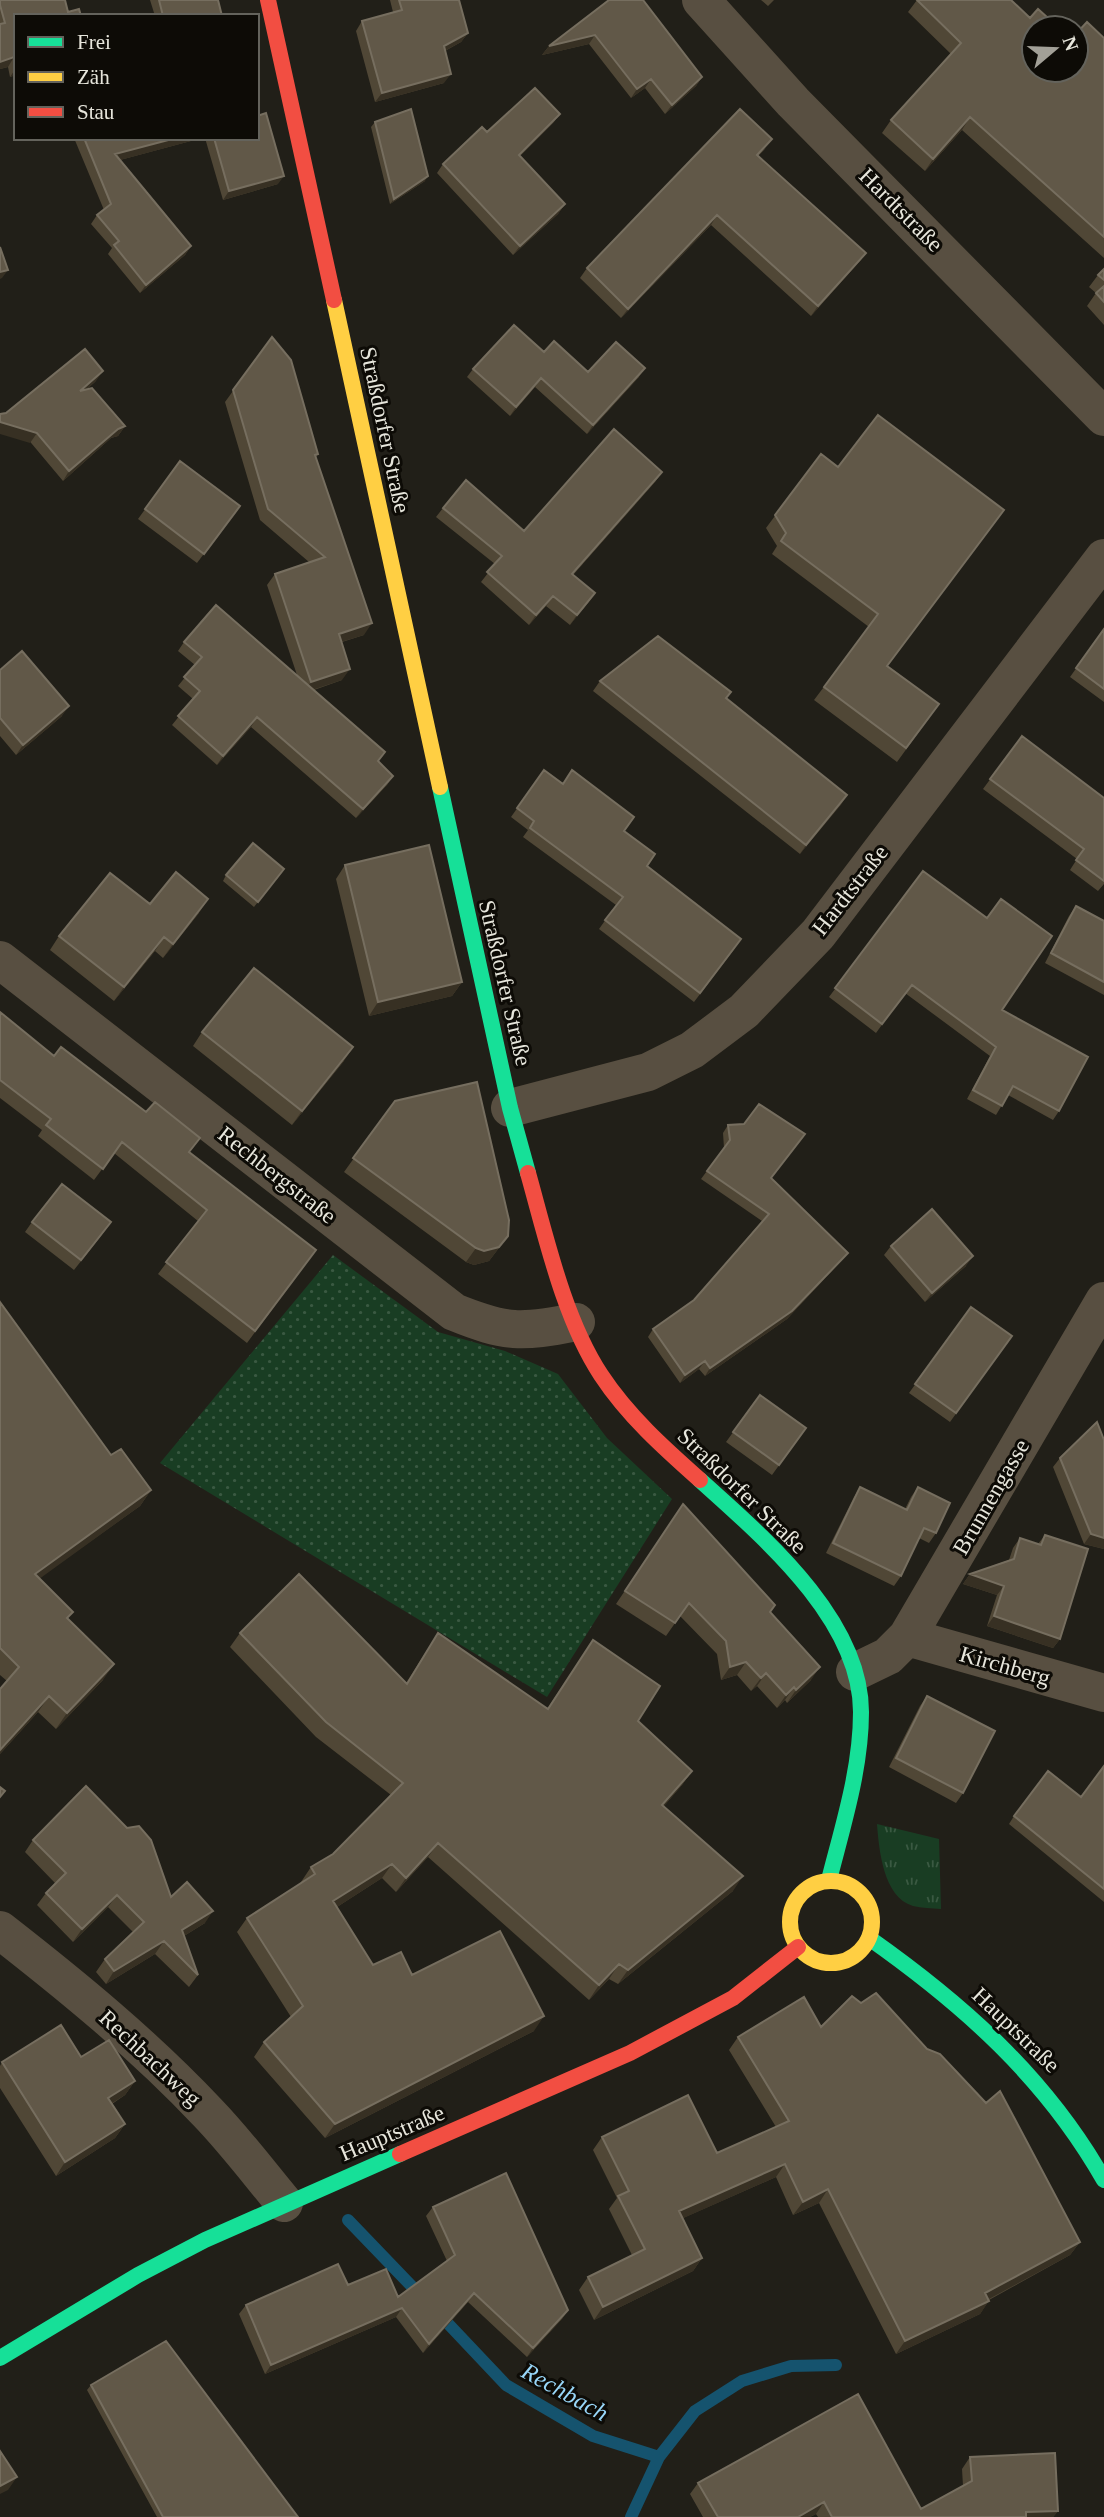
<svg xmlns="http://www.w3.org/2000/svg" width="1104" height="2517" font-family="'Times New Roman',serif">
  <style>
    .grass { fill: url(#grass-tufts) }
    .park { fill: url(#park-dots) }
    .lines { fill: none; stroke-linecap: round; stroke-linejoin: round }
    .stream { stroke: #15536e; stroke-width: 12 }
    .street { stroke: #584f41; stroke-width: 38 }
    .fast { stroke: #16e098; stroke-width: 16 }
    .slow { stroke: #ffcf43; stroke-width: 16 }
    .jam { stroke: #f24e42; stroke-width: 16 }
    .wall { fill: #504736 }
    .shaded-wall { fill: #373023 }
    .building { fill: #615848; stroke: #766e5f; stroke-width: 2 }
    .labels { text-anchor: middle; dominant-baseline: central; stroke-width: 6; stroke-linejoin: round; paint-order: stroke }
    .street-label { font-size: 23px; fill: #e7e6dc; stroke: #0d0b06 }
    .water-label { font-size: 24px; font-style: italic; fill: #98d6f8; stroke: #0d0b06 }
  </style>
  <defs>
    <pattern id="grass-tufts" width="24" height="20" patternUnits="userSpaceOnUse" patternTransform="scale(1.75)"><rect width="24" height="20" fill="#193d23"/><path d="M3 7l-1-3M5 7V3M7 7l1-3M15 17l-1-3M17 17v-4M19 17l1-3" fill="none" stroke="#3a5942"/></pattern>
    <pattern id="park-dots" width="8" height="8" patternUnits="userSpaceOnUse" patternTransform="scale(1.75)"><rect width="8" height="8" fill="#193d23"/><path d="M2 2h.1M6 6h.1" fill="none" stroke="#3a5942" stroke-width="1.8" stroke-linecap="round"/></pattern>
  </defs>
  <rect width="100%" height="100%" fill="#211f18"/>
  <!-- grass -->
  <path class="grass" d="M877,1824l62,15 2,70c-9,-1 -19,-1 -28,-3 -30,-9 -34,-57 -36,-82z"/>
  <!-- park -->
  <path class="park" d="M333,1255l105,77 67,19 53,23 49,64 65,61 -125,198 -387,-234z"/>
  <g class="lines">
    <!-- stream -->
    <path class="stream" d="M348,2220l75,78
      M438,2313l68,72 87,51 66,21
      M631,2517l28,-60 36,-46 47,-30 49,-15 45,-1"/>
    <!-- street -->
    <path class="street" d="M701,0l92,102 311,315
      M0,960l454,352c52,21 67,21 122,10
      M510,1108l138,-36 44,-22 52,-39 74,-77 286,-376
      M907,1637l197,56
      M855,1672l33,-16 19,-19 197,-336
      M0,1930c73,57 144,115 208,183 27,28 51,60 76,90"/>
    <!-- fast -->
    <path class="fast" d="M440,787l70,321 18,65
      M700,1480c63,57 161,139 161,232 0,57 -18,113 -32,168
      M869,1938c95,67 177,140 235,242
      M0,2358l138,-83 67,-35 195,-86"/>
    <!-- slow -->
    <path class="slow" d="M334,300l106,487
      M790 1922a41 41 0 1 1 82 0a41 41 0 1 1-82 0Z"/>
    <!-- jam -->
    <path class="jam" d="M268,0l66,300
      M528,1173c18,64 36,146 73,202 27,41 63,73 99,105
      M400,2154l230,-101 103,-55 65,-51"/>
  </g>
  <!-- wall -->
  <path class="wall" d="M0,0l68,12 13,4h-65v59l-6,2 -2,-10 -8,2z
    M150,0h68l4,16h-67z
    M390,0h69l9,33 -7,9 -16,9 -1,32 -69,19 -19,-71 6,-10 31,-9z
    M609,0l93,77 -6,9 -31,28 -20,-26 -14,10 -42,-54 -47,11 7,-9z
    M761,0h13l-6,6z
    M917,0l117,70 70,-32v220l-142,-128 -37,41 -43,-38 9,-13 60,-66 -43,-42z
    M560,114l-7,9 -33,33 45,48 -7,10 -45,41 -76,-82 6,-9 44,-32z
    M375,122l50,59 -35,23 -19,-77z
    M74,138h128l-82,22 71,86 -6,9 -45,38 -32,-39 4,-6 -21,-24 6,-9 7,-5z
    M205,138h52l21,46 -55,16z
    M766,148l-8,8 108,97 -7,9 -48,54 -100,-91 -90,93 -41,-40 7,-10z
    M1104,269v56l-17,-19 9,-13 -7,-6 9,-12z
    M272,337l46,117 -2,3 48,178 -22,7v38l-28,10 64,72 15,14 -6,9 -31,33 -105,-91 -34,38 -45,-40 21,-26 -15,-13 17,-21 -17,-14 6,-9 113,33 -30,-90 8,-11 34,-12 -49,-42 -35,-118z
    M544,352l44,20 51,5 -52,57 -52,-47 -25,29 -43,-39 6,-8z
    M96,381l-9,8 38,37 -7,10 -7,2 -48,43 -57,-68z
    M878,415l10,251 51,38 -42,58 -83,-62 55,-73 -97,-73 5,-8 -11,-18 55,-74 17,13z
    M180,461l60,45 -43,57 -59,-44z
    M662,472l-7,10 -82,93 22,18 -25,32 -24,-19 -17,19 -48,-43 14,-18 -59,-47 7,-9 81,23z
    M1104,629v73l-34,-25z
    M0,670l62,46 -46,39 -16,-19z
    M600,681l126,18 121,96 -47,59 -207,-163z
    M1022,736l82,62v86l-6,7 -28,-21 7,-11 -94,-70z
    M544,770l80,61 23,35 88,82 -41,54 -95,-73 17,-24 -93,-68 5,-7 -17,-13z
    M345,865l117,117 -10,14 -83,20 -33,-137z
    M284,869l-30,38 -31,-26 3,-6z
    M923,871l64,47 15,92 57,101 -6,9 -45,-25 -12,20 -29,-16 23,-43 -85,-63 -29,40 -47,-36z
    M150,904l49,9 -36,45 -8,-7 -41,50 -64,-51 9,-14z
    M1076,906l28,15v74l-59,-32 24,-47z
    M0,1012l54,44 135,97 127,97 -69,93 -89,-69 40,-53 -84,-68 -20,27 -56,-44 4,-6 -42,-32z
    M202,1032l142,29 -52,64 -99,-79z
    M395,1101l113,135 -19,25 -15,4 -8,-3 -122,-90z
    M728,1125l44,54 70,81 -55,59 -82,57 -6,-7 -19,14 -32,-46 5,-8 41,-29 68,-79 -61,-42 23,-31 -1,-15z
    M32,1222l72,10 -30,38 -49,-38z
    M891,1246l75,20 -41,36 -41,-47z
    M0,1302l111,153 40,35 -11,16 -101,72 29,41 35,61 -47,49 -18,-17 -38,42v-65l7,-8 -7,-6z
    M971,1307l41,29 -62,86 -41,-29z
    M760,1395l46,33 -34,47 -46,-33z
    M1060,1458l44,91 -20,-5 -31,-77z
    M860,1487l45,22 6,-12 7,-10 18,46 -7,10 -10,-5 -18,38 -7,10 -68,-33 28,-56z
    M683,1504l87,109 41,67 -24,23 -2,-3 -8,8 -20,-22 -6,5 -14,-16 -16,5 -4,-26 -37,-38 -14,20 -50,-32z
    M1045,1535l15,104 -7,9 -66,-22 10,-31 -34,-11 7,-10 39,-14 4,-12 7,-10 18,6z
    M240,1633l166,50 32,-50 109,76 46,-69 45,81 54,50 -10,14 -18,21 69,85 -115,93 -9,-5 -20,21 -161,-143 -32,35 -14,-14 -45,29 36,58 39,10 122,56 -209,107 -71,-81 10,-15 27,-25 -54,-85 10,-14 54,-35v-1l10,-15 22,-13 58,-59 -75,-58 -86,-90z
    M927,1696l36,97 -7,10 -67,-36 31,-61z
    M1104,1766v136l-95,-78 5,-8 67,-19z
    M33,1840l138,57 34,26 -21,13 14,39 -9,12 -34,-33 -49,30 -10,-12 9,-13 28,-27 -25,-25 -35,35 -36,-37 9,-12 9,-10 -30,-31z
    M821,2027l259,215 -10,13 -81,45 -9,14 -84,40 -77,-151 -26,12 -17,-38 -93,41 19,40 -9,13 -99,49 -15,-30 9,-13 44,-22 -23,-46 8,-11 -24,-48 9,-13 115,16 59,-26 -47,-77 9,-13z
    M81,2057l54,24 -10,14 -13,9 13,20 -10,14 -59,38 -56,-88v-22l2,-4z
    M433,2207l135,103 -6,9 -35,38 -59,-55 -45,51 -27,-36 -131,57 -26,-60 7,-9 102,-20 50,12 49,-36 -21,-45z
    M91,2385l207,132h-141l-70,-127z
    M970,2457l88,54 -5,6h-235l-2,-3 -6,3h-107l-13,-23 8,-11 223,26 42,-23 -1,-17z"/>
  <!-- shaded-wall -->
  <path class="shaded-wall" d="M468,33l-7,9 -24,13 7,-9z
    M595,35l-6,9 -47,11 7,-9z
    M14,57l-6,10 -8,2v-7z
    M16,68v7l-6,2z
    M451,74l-7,9 -69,19 7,-9z
    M702,77l-6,9 -31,28 7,-9z
    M651,79l-6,9 -14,10 6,-9z
    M560,114l-7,9 -41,41 7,-9z
    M970,117l-8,13 -37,41 8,-12z
    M176,138h26l-93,25 6,-9z
    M284,176l-6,8 -55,16 6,-9z
    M428,176l-3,5 -35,23 4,-5z
    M565,204l-7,10 -45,41 7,-9z
    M717,215l-6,10 -90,93 7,-9z
    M191,246l-6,9 -45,38 6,-8z
    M866,253l-7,9 -48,54 7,-10z
    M8,270l-6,8 -2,1v-7z
    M645,368l-6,9 -52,57 6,-9z
    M103,371l-7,10 -23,20 7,-10z
    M541,378l-6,9 -25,29 6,-9z
    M0,422l37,11 -7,10 -30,-9z
    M125,426l-7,10 -7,2 -48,43 6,-10 49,-42z
    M662,472l-7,10 -89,101 6,-9z
    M595,593l-7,10 -18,22 7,-10z
    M553,596l-7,10 -17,19 7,-10z
    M372,623l-8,12 -33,10 8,-11z
    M350,669l-8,11 -39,13 8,-11z
    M69,706l-7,10 -46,39 7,-10z
    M257,717l-6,10 -34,38 6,-9z
    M393,776l-6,9 -31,33 7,-9z
    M847,795l-6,10 -41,49 6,-9z
    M208,899l-9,14 -36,45 10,-14z
    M164,937l-9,14 -41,50 10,-14z
    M462,982l-10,14 -83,20 9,-14z
    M353,1047l-9,14 -52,64 10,-14z
    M508,1236l-19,25 -15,4 -8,-3 10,-14z
    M848,1253l-6,7 -55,59 -82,57 5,-8z
    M973,1256l-7,10 -41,36 7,-9z
    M705,1361l-6,8 -19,14 5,-8z
    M151,1490l-11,16 -116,84 11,-16z
    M1091,1534l13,4v11l-20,-5z
    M970,1574l34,12 -7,9 -34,-11z
    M994,1616l66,23 -7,9 -66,-22z
    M746,1662l-9,13 -16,5 9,-13z
    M114,1664l-11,16 -47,49 11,-16z
    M820,1667l-9,13 -24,23 9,-13z
    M766,1673l-9,13 -6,5 10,-13z
    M794,1687l-9,13 -8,8 9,-13z
    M49,1696l-11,16 -38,42v-4z
    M692,1771l-10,14 -30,35 10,-15z
    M438,1843l-10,14 -32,35 10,-14z
    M392,1864l-10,14 -59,38 10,-15z
    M743,1876l-10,15 -115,93 10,-14z
    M117,1895l-9,12 -35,35 9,-13z
    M213,1911l-8,12 -31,19 8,-12z
    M164,1941l-9,13 -49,30 8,-13z
    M619,1964l-10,15 -20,21 10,-15z
    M544,2016l-10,15 -209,107 10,-14z
    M135,2081l-10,14 -27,17 10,-14z
    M125,2124l-10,14 -59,38 9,-14z
    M785,2164l-9,13 -106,47 9,-13z
    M828,2189l-9,14 -26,12 10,-13z
    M1080,2242l-10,13 -94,51 9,-13z
    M702,2258l-9,13 -99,49 9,-13z
    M474,2293l-6,9 -45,51 6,-9z
    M989,2301l-9,13 -84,40 9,-13z
    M402,2308l-6,9 -131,57 6,-9z
    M568,2310l-6,9 -35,38 6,-9z
    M17,2477l-9,13 -8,4v-8z
    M824,2502l-8,12 -6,3h-12z
    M1058,2511l-5,6h-30l3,-5z"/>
  <!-- building -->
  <path class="building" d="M0,0h65l3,12 11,-3 2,7h-65v48l-2,-7 -14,5v-38l5,-1 -5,-18z
    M159,0h59l4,16h-59z
    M399,0h60l9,33 -24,13 7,28 -69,19 -20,-72 40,-11z
    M609,0h34l59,77 -30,28 -21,-26 -14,10 -42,-54 -46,11z
    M917,0h94l19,18 8,-9 21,19h-25v42h42v-36l11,-12 17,16v199l-134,-120 -37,42 -42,-39 70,-77z
    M535,88l25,26 -41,41 46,49 -45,42 -77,-82 39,-37 5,5z
    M411,109l17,67 -34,23 -19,-77z
    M740,109l32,30 -15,16 109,98 -48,53 -101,-91 -89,94 -41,-41z
    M266,113l18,63 -55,15 -15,-53h43v-22z
    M84,138h92l-61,16 76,92 -45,39 -32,-40 5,-4 -22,-26 14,-11z
    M0,247l8,23 -8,2z
    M1104,269v11l-6,-5z
    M1104,286v16l-8,-9z
    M514,325l30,27 10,-11 34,31 28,-30 29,26 -52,57 -52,-47 -25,29 -43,-38z
    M272,337l19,23 27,94 -3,1 57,168 -33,11 11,35 -39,13 -36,-108 50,-17 -57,-48 -35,-119z
    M85,349l18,22 -23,20 12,-3 33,38 -7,3 -49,42 -32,-38 -37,-11v-8l6,-1z
    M878,415l126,95 -117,156 52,38 -33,44 -82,-61 54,-73 -97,-73 5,-8 -11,-18 46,-61 17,13z
    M614,429l48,43 -90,102 23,19 -18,22 -24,-19 -17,19 -49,-43 15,-16 -59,-48 23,-28 58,51z
    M180,461l60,45 -36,48 -59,-45z
    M216,605l169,147 -7,9 15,15 -30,33 -106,-92 -34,39 -45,-40 22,-25 -16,-14 18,-20 -18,-15z
    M1104,629v60l-28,-21z
    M658,636l73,56 -5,6 121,97 -41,50 -206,-164z
    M22,651l47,55 -46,39 -23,-27v-48z
    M1022,736l82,62v83l-28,-21 8,-11 -94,-70z
    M544,770l19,14 9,-14 62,47 -10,14 31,23 -8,12 94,73 -41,54 -95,-73 18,-23 -93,-69 4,-7 -17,-13z
    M253,843l31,26 -26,33 -32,-27z
    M429,845l33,137 -84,20 -33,-137z
    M923,871l64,47 14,-19 51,37 -50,74 86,47 -29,54 -46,-25 -11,20 -29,-16 23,-43 -84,-62 -30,39 -47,-36z
    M176,872l32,27 -35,45 -9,-7 -40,50 -65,-51 51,-63 40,31z
    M1076,906l28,15v61l-53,-29z
    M254,968l99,79 -51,64 -100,-79z
    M0,1012l54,44 7,-9 85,65 9,-10 45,36 -11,14 127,98 -61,81 -89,-69 41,-52 -85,-68 -19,27 -57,-44 5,-6 -51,-39z
    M477,1082l32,138 -1,16 -9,11 -15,4 -8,-3 -123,-90 42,-57z
    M759,1104l46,30 -34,44 77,75 -56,58 -82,57 -5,-7 -20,14 -32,-46 41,-29 75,-86 -62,-43 23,-31 -2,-15 16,-1z
    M62,1184l49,38 -30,38 -49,-38z
    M932,1209l41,47 -41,37 -41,-47z
    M0,1302l111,153 10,-6 30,41 -116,84 38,38 -6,6 47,46 -47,49 -18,-17 -49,54v-61l19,-22 -19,-19z
    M971,1307l41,29 -56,77 -41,-29z
    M760,1395l46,33 -27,37 -46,-33z
    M1097,1422l7,18v98l-13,-4 -31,-76z
    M860,1487l47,23 11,-23 32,16 -14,30 -12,-5 -23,48 -68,-33z
    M683,1504l92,101 -5,7 50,55 -24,23 -2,-3 -8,8 -20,-22 -5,5 -15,-16 -16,5 -4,-26 -37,-38 -14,20 -50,-32z
    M1045,1535l43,14 -28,90 -66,-23 10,-30 -34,-12 44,-15 6,-21 21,7z
    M299,1574l108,110 31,-51 110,76 45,-69 67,46 -22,35 54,50 -30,34 81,71 -115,94 -9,-6 -20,21 -161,-142 -32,35 -14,-14 -59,37 40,64 28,-13 11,23 88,-44 44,85 -209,108 -71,-82 39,-36 -56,-88 68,-44 -4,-7 22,-13 70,-71 -77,-61 -86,-89z
    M927,1696l68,35 -32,62 -67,-35z
    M1104,1766v123l-90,-73 34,-45 33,26z
    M86,1786l41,42 12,-2 12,14 20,57 16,-15 26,29 -31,19 16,45 -34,-34 -50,30 -9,-12 39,-37 -27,-27 -35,34 -36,-36 20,-20 -33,-33z
    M0,1787l5,4 -5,6z
    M876,1993l51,56 13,5 46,49 14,-12 80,151 -95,51 4,8 -84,40 -77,-152 -25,13 -18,-38 -106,47 23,47 -99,49 -15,-30 57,-28 -27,-53 11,-5 -27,-54 86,-42 29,58 72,-32 -51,-84 66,-40 17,30 31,-31 9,7z
    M61,2025l20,32 28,-17 26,41 -27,17 17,26 -60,38 -63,-100z
    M506,2173l62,137 -35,38 -59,-55 -45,51 -27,-36 -131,57 -25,-60 92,-41 10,21 38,-16 12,28 57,-42 -22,-48z
    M166,2341l132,176h-135l-72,-132z
    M858,2394l63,115 51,-28 -2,-24 85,-4 3,58 -32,1v5h-194l-8,-15 -26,15h-80l-20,-34z
    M0,2451l17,26 -17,9z"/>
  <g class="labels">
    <!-- street labels -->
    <g class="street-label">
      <text transform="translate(901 210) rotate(45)">Hardtstraße</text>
      <text transform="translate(385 430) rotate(78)">Straßdorfer Straße</text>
      <text transform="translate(850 890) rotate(-52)">Hardtstraße</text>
      <text transform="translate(505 983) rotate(77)">Straßdorfer Straße</text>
      <text transform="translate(277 1175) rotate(38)">Rechbergstraße</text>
      <text transform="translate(742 1491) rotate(44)">Straßdorfer Straße</text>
      <text transform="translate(991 1497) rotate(-60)">Brunnengasse</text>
      <text transform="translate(1005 1666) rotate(16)">Kirchberg</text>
      <text transform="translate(1016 2030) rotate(44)">Hauptstraße</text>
      <text transform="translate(150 2058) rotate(43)">Rechbachweg</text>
      <text transform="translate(392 2133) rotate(-23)">Hauptstraße</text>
    </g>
    <!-- water labels -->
    <g class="water-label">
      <text transform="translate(565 2392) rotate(29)">Rechbach</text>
    </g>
  </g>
  <!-- legend -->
  <rect x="14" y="14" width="245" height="126" fill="#0d0b06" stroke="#64635c" stroke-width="2"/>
  <rect x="28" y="37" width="35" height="10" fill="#16e098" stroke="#64635c" stroke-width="2"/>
  <text x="77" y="49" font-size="21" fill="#e7e6dc">Frei</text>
  <rect x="28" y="72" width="35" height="10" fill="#ffcf43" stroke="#64635c" stroke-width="2"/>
  <text x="77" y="84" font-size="21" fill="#e7e6dc">Zäh</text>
  <rect x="28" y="107" width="35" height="10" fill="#f24e42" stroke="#64635c" stroke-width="2"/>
  <text x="77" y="119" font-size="21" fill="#e7e6dc">Stau</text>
  <!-- north arrow -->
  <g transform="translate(1055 49) rotate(71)"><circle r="33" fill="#0d0b06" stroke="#64635c" stroke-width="2"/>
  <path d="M0-5L12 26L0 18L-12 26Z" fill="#a2a097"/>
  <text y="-10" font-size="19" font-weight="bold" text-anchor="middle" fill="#e7e6dc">N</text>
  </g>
</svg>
